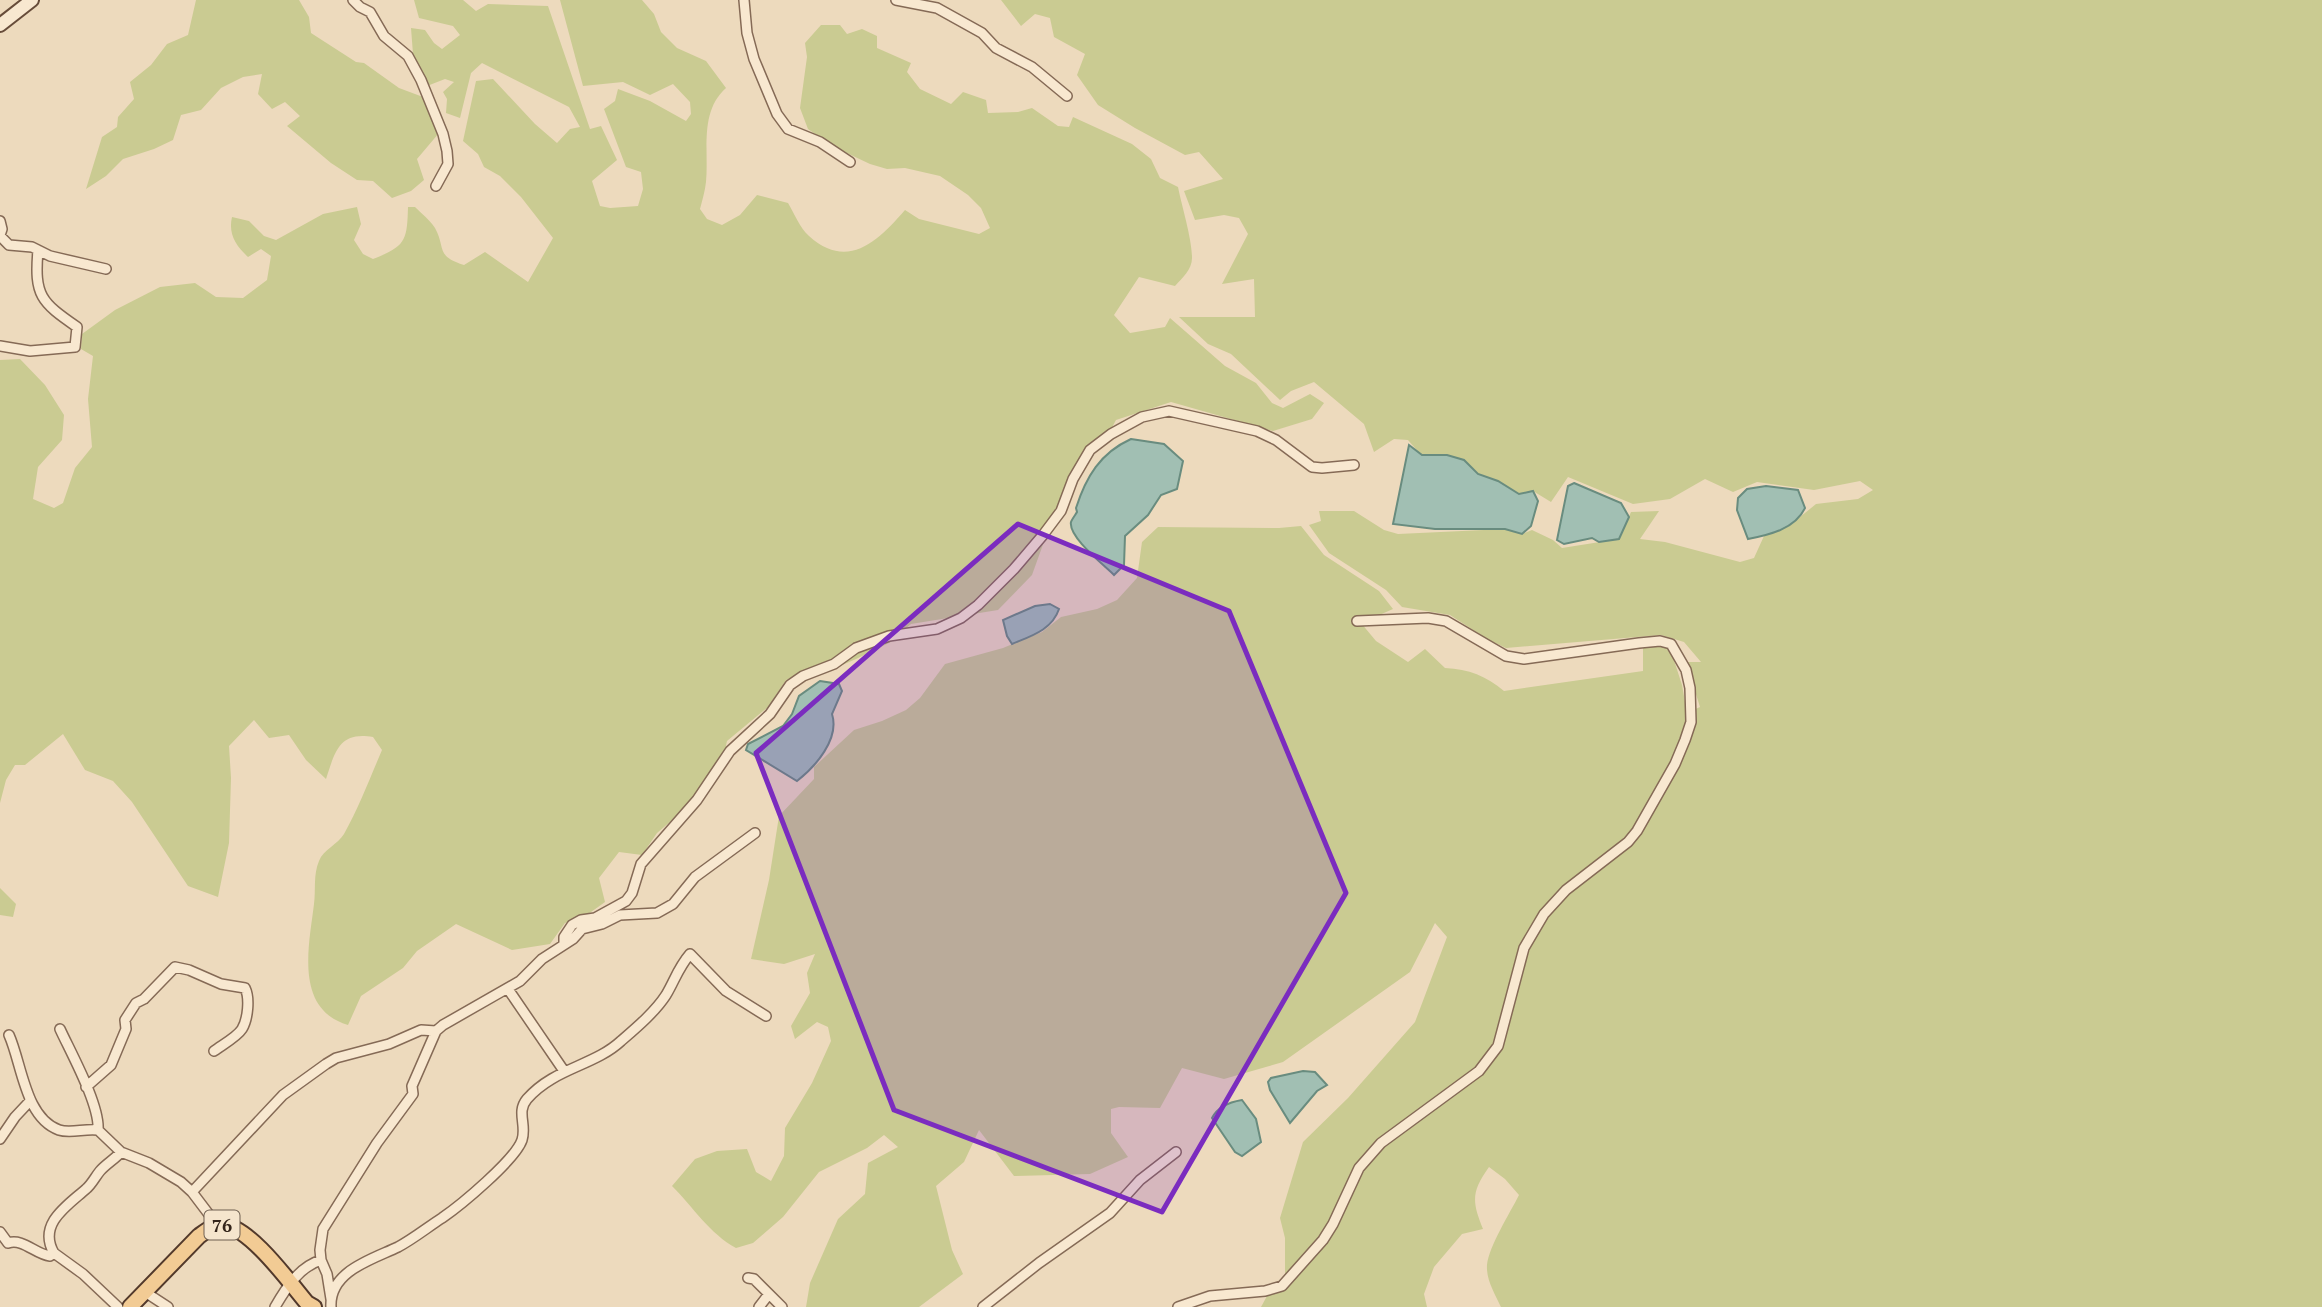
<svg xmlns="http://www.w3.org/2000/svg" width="2322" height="1307" font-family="'PT Serif',serif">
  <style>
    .green { fill: #cacb92 }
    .water { fill: #a1bfb3; stroke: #698c7f; stroke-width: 2 }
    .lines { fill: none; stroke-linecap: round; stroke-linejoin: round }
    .street-casing { stroke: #856a56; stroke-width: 12 }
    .secondary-casing { stroke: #674c3a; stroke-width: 16 }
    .primary-casing { stroke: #52392b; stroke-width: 18 }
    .street { stroke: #f8e8d0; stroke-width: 9 }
    .secondary { stroke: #f8e8d0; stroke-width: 12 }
    .primary { stroke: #f2cb94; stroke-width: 14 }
    .marked { fill: #7b2cbf; fill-opacity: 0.2; stroke: #7b2cbf; stroke-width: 5; stroke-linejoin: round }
    .labels { text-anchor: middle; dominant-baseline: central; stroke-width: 5; stroke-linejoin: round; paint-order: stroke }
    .shield { fill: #f5e5cd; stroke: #6e5f50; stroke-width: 2 }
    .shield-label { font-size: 18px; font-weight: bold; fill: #34251b }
  </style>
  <rect width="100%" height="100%" fill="#eddabd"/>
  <!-- green -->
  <path class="green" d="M196,0h103l10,17 2,16 45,29 8,1 35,25 24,9 16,36 -22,26 7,21 -13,11 -19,7 -19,-17 -16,-1 -26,-17 -44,-37 13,-10 -15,-14 -13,7 -14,-15 4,-20 -19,3 -22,11 -20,22 -20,5 -8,25 -19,9 -31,10 -17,17 -20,13 16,-52 15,-10 1,-10 16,-18 -4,-17 21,-17 16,-21 21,-9z
    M414,0h49l13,11 12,-7 60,2 42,123 11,-3 16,34 -25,21 8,25 10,2 28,-2 5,-17 -2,-17 -15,-5 -22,-58 11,-8 3,-12 32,12 36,20 5,-7 -1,-12 -17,-18 -23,11 -27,-13 -40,4 -23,-86h82l12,14 7,18 16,16 29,13 20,27c-27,24 -17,63 -20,94 -1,9 -4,19 -6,27l7,10 15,6 18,-10 17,-20 31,8c6,10 12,25 21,33 39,35 69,5 96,-26l14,9 60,15 11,-6 -9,-20 -13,-13 -28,-19 -35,-8 -18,1 -17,-5 -38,-18 -24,-17 -8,-21 7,-51 -2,-14 16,-18h19l7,9 15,-5 15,7v12l34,15 -4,9 13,17 31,15 12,-12 23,8 2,13 30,-1 14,-4 26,18 11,1 4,-10 59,27 19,15 9,19 18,9c4,20 14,52 14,71 0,12 -10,20 -17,28l-36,-9 -25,38 16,18 35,-6 5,-9 55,48 31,17 16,20 11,5 27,-14 14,9 -12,16 -39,12 -102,-29 -55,18 -8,15 -22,23 -12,29 -19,24 -23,64 -34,35 -87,14 -20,18 -35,17 -23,10 -22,-1 -25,12 -18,27 -41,34 -3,13 -32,49 -35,30 -15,22 -23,-3 -20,26 6,24 -21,15 -19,6 -15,21 -38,6 -56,-26 -39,27 -14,17 -42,28 -13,29c-54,-16 -39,-79 -34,-121 2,-14 -1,-29 5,-43 4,-11 19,-17 25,-27 15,-27 26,-56 38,-84l-9,-13c-34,-6 -38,15 -47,42l-20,-19 -17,-25 -20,3 -15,-18 -25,26 2,32 -2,65 -11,54 -30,-11 -56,-84 -19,-21 -28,-11 -22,-36 -38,31h-10l-9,15 -6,23v-443l20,-1 25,26 19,30 -2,25 -24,27 -5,32 21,9 9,-5 12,-35 17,-21 -4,-48 5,-43 -12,-7 1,-15 33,-24 45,-23 35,-4 21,14 27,1 24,-18 4,-24 -10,-7 -13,8c-12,-11 -20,-23 -16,-40l17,4 15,15 12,4 47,-26 34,-7 4,17 -7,16 9,14 10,5c33,-13 34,-18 35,-52h7c6,6 15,13 20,21 11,20 0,28 29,37l21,-13 43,30 25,-44 -32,-41 -21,-21 -16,-9 -6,-13 -15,-13 13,-60 17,-2 42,45 22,19 13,-14 10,-2 -11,-20 -87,-44 -11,10 -11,45 -14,-5 1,-14 -4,-7 11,-10 -9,-3 -18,7 -14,-32 -2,-26 14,2 9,13 8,6 18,-14 -7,-9 -34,-8z
    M1001,0h1321v1307h-821c-6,-13 -15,-27 -14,-42 2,-19 23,-52 32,-70l-14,-16 -16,-12c-18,25 -17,35 -6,62l-21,5 -28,33 -10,27 3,13h-166l6,-11 18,-19v-39l-5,-20 23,-76 45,-44 67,-76 32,-85 -12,-14 -25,49 -127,90 -59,17 -42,-11 -22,40 -41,-1 -8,2v24l17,24 -38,17 -76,2 -35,-46 -15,32 -28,24 16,64 11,24 -44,33h-113l4,-24 28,-64 27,-25 3,-31 30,-16 -14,-12 -17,13 -48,24 -36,45 -30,26 -17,5c-26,-14 -43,-41 -64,-62l23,-27 22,-8 30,-2 9,23 15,9 13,-25 1,-28 27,-45 19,-42 -3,-14 -11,-5 -22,17 -4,-13 19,-33 -3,-20 8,-19 -31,10 -33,-5 18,-79 10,-64 35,-37v-12l40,-37 28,-9 24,-11 14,-12 25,-34 58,-16 39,-16 19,-15 36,-8 20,-9 20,-22 5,-36 16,-15 121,1 22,-2 23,29 55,36 14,18 -32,14 15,18 32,21 17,-13 20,19c24,1 41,8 59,23l139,-20v-27l27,4 12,37 5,28 13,-6 -14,-45h15l-17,-20 -23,-7 -155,13 -19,-9 -37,-24 -48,-8 -16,-17 -57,-37 -20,-28 12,-4 -2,-10h35l30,19 14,4 107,-5 17,5 10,-4 21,10 9,8 57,-9 12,-27 28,-1 -19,28 25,3 75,20 14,-4 10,-22 25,-10 27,-22 42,-5 15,-9 -13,-9 -46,9 -57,-8 -24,10 -28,-13 -35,20 -37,5 -65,-27 -17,25 -18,-11 -14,3 -21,-13 -20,-7 -14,-14 -17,-5h-26l-13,-15 -14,-1 -20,13 -10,-28 -50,-42 -23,9 -11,9 -49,-46 -23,-10 -29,-27h76l-1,-38 -32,5 26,-50 -9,-16 -15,-3 -29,5 -11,-29 39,-12 -24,-27 -14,3 -50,-27 -37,-23 -21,-30 8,-21 -31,-17 -4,-19 -15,-4 -14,12z
    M0,888l16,16 -3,13 -13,-2z"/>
  <!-- water -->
  <path class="water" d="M1131,439l33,5 19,17 -6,28 -16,6 -13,20 -23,21 -1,29 -10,10c-10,-10 -46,-38 -43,-53 1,-3 5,-8 6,-10l-1,-4c10,-31 24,-55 55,-69z
    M1409,445l13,10h25l17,5 14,14 20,7 21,13 14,-3 5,10 -7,25 -9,8 -17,-5h-70l-42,-5z
    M1574,483l47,20 8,14 -10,22 -20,3 -7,-4 -28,6 -7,-4 11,-54z
    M1766,486l32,4 7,18c-10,21 -36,27 -57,31l-11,-29 1,-12 9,-9z
    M1050,604l9,5c-7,21 -28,27 -47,35l-5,-8 -4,-16 32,-14z
    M820,681l19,3 3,7 -10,23c8,25 -17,53 -35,67l-51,-31 2,-6 35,-18 9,-12 7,-18z
    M1303,1071l12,1 12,13 -10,6 -27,32 -20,-33 -2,-8 3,-4z
    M1242,1100l14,19 5,23 -19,14 -7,-4 -23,-34c6,-12 18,-16 30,-18z"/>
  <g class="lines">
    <defs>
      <path id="street" d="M353,0l7,7 10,5 14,24 24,20 13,24 22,54 4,17 1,13 -12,22
        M744,0l3,33 7,26 23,55 11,15 32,13 30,20
        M896,0l41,8 45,25 14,15 36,19 35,29
        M0,221l2,8 -2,6
        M0,236l9,9 23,2 18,9 56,13
        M0,346l30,5 45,-4 2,-20c-36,-25 -43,-31 -39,-77
        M564,943v-6l8,-12 9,-5 14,-2 31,-17 6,-8 9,-29 56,-64 33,-49 40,-37 20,-29 13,-9 31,-12 22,-16 33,-12 48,-7 24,-11 17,-13 36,-36 29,-34 18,-24 12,-32 17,-29 21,-16 31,-17 27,-6 88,20 19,9 36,27 10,1 32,-3
        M508,989l56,82
        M60,1029c11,24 40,76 38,101
        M9,1035c13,29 16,83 50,95 12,4 26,-2 39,0l23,22 28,11 32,19 11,10 25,33
        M86,1087l25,-22 15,-36 -1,-9 11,-17 8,-4 31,-32 14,3 32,14 24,4c5,10 3,31 -3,41 -5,8 -20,16 -28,22
        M0,1139l15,-22 15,-16
        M192,1192l91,-97 43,-31 10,-6 53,-14 32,-14 15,1 7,-6 77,-44 22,-22 31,-20 9,-10 20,-5 18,-9 37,-2 16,-9 22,-27 60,-44
        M0,1232l8,11c15,-5 27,11 42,13l4,-3
        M748,1278l6,1 28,28
        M145,1292l23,15
        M331,1299l-4,-25 -6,-14 -1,-10 3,-21 54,-86 36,-49 -1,-8 24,-55
        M118,1307l-35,-33 -29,-21c-17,-29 14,-48 32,-64 6,-5 9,-12 14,-18 6,-7 15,-12 21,-19
        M275,1307c11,-19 24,-40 46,-47
        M331,1307c-2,-36 42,-48 67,-60 15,-8 30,-20 44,-29 19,-13 73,-58 80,-78 5,-15 -6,-28 5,-41 27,-31 67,-33 94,-58 15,-13 34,-29 45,-46 9,-15 12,-27 24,-41l36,37 40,25
        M759,1307l10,-13
        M983,1307l56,-44 71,-50 30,-33 36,-28
        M1178,1307l32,-11 55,-5 17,-5 41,-46 10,-16 26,-56 22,-25 98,-72 19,-25 26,-98 20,-34 22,-24 62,-48 9,-11 38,-67 10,-24 6,-18 -1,-34 -4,-18 -15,-26 -11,-3 -21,2 -115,16 -18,-3 -60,-35 -18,-3 -71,3"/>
      <path id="secondary" d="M0,25l32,-25"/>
      <path id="primary" d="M130,1307l69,-71c7,-5 15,-12 24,-11 27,2 67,58 84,78l7,4"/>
    </defs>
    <!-- street casing -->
    <use href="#street" class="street-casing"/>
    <!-- secondary casing -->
    <use href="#secondary" class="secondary-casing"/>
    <!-- primary casing -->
    <use href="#primary" class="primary-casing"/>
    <!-- street -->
    <use href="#street" class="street"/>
    <!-- secondary -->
    <use href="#secondary" class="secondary"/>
    <!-- primary -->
    <use href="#primary" class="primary"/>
  </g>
  <!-- marked area -->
  <path class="marked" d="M1018,524l211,87 117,282 -184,319 -268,-102 -138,-357z"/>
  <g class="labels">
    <!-- shield labels -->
    <rect class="shield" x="204.5" y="1210.5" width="35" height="29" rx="5"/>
    <g class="shield-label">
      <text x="222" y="1225">76</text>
    </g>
  </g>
</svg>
